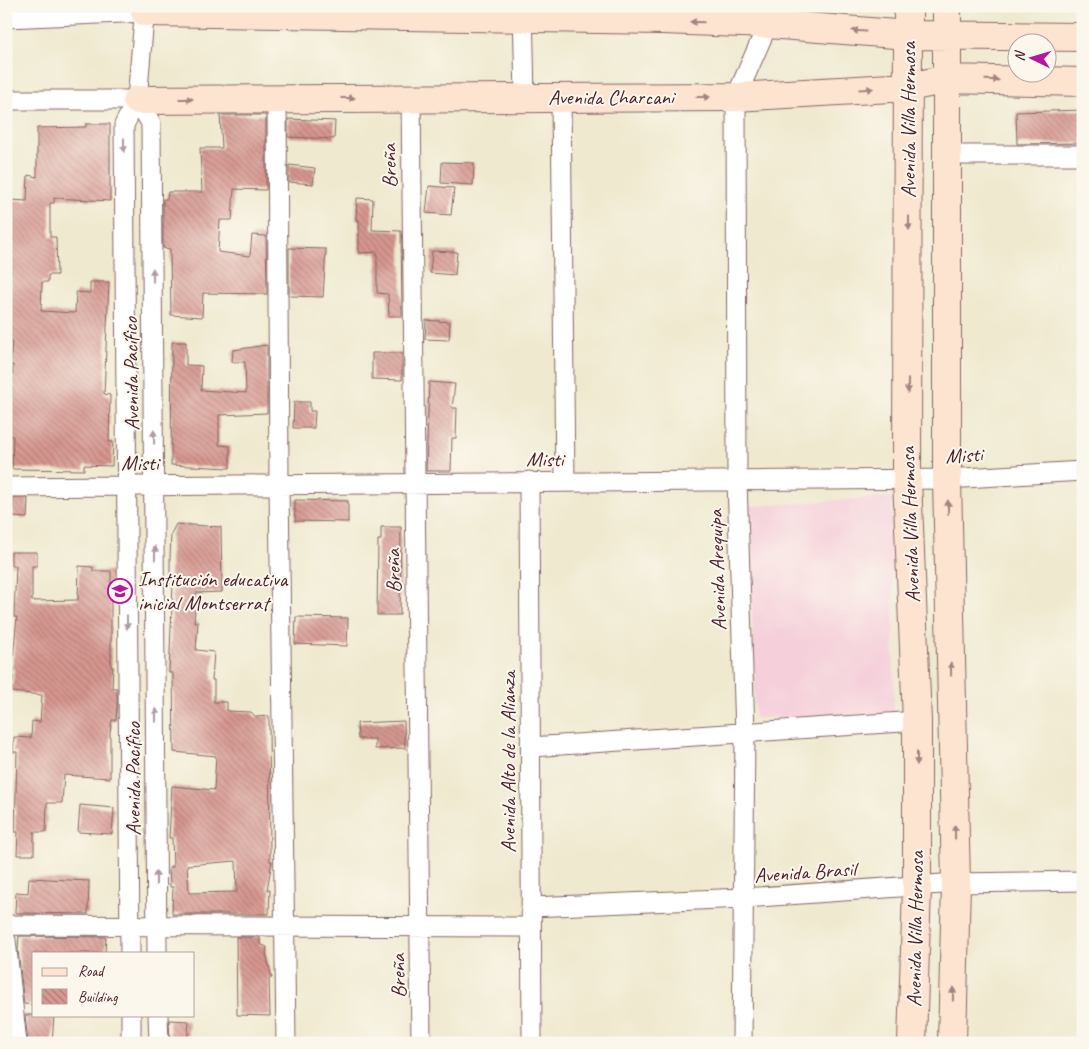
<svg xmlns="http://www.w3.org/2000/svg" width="1089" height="1049" font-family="Caveat,sans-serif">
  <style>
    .built { fill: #f5cfda }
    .building { fill: url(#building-back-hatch); fill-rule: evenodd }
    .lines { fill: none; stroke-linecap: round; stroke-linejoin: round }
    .street-casing { stroke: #846664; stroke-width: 21 }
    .secondary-casing { stroke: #846664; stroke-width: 30 }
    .street { stroke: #fff; stroke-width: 19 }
    .secondary { stroke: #fde4d1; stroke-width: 28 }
    .oneway { fill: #a4827e }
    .oneway2 { fill: #ae9aa0 }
    .labels { text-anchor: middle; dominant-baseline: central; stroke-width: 4; stroke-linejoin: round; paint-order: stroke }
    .street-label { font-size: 21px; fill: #4a1f2b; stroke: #fbf7ec }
    .poi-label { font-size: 21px; fill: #4a1f2b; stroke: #fbf7ec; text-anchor: start }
  </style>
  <defs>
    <pattern id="building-back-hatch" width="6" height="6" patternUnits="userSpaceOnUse" patternTransform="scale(1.25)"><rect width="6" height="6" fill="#d69790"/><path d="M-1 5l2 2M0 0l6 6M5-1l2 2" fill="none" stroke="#b07b76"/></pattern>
  </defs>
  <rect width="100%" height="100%" fill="#fbf7ec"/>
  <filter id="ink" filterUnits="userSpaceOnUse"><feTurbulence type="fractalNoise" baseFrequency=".02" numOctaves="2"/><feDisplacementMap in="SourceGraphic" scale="10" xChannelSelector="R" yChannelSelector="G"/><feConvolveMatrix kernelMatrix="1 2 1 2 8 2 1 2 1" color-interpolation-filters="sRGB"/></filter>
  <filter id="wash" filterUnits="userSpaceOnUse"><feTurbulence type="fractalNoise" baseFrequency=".0096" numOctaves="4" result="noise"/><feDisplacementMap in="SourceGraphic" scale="20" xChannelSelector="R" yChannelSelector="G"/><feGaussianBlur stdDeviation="1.12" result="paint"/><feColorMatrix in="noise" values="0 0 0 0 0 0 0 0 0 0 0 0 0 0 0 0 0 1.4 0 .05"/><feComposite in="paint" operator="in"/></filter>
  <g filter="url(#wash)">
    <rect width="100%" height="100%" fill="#efe9cf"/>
    <!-- built -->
    <path class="built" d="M892,497l2,217 -139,4 -6,-212z"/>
    <g id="blocks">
      <!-- building -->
      <path class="building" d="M1083,110v33l-66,1 -1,-32z
        M220,115h46v75l-32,-1 -2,31h-12l-2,32 32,4 2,-21 14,1 1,58 -64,-1 -1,24 -31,-2 -1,-66 -7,-1v-49h4l1,-7h34l-2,-44h22z
        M288,119l47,2 -1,18 -46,-2z
        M86,124h24v77l-56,-3v5h-4v34h6l1,38h-9v7h-6l-1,29 34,2 1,-21 14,1v-11h19l-5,112 6,1 -1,47h4l-1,24 -28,-1v5l-72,-1 1,-33h-5l5,-71h-3l2,-25h-2l-1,-22 2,-118 16,1 1,-26 9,2v-49l49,-1z
        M442,162l32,1 -1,22 -32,-2z
        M289,165l26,3 -2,16 -24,-2z
        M429,186l25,2 -3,27 -25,-2z
        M357,198l16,1 -1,31 29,1 1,85h-13l-1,-22 -11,-1v-41l-18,1v-33h-3z
        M289,248l37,1 -3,48 -32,-1 -2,-2z
        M432,251l25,1 -2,23 -25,-2z
        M426,320l24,2 -1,18 -24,-1z
        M172,342h14v23l16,1 -1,24 45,3 -1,-31h-13l1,-12 34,-5v68l-48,2v30l11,1v22l-59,-3z
        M372,353h30v27l-30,-1z
        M429,382l26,2 -3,24h5l-1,30h-4l-1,33h-25z
        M294,402h16v9h5l-1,17h-21z
        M13,498h15l-1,20 -15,-1z
        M295,500l53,1v21l-53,-1z
        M176,524l45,3 1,65 -26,1 -2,29h4l-2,28 18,2 -2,28h2v22h13v9l24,1 5,5 13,-1 1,145h2l-5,29h3l-1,24h-97l1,-27h-3l-1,-20h4l-1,-29h-3l3,-52 42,4 2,-34 -42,-4 -1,-79h-4l4,-89 -3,1v-27l1,-24zM236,861l1,31 -48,1 -2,-28z
        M381,527h20l-1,88h-23l1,-75h3z
        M11,552h26v14h-5v35l46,-1 1,-34 14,1v4h18v96h2l-1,21h5v17l-1,15h-4l-2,12v46l-46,-3 -2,28h-15l-1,29h-12v23h-17l1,-23h-3l2,-80h-4l1,-15 17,1 1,-17 8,1 2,-27 -30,-3 2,-23 -2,-1 5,-51h-3l2,-51h-5z
        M296,617l52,1 -1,28 -52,-2z
        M404,721l1,27 -30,1v-10h-17l-1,-16z
        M80,805l34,3 -2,26 -34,-2z
        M29,878l60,3 -1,33 -73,-1 1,-21 12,1z
        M19,936l87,1 -1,16h-71v52l-10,-1 -6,-54z
        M236,937h24v7l7,3 -1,6 6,25h-3l1,38 -33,-1z
        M25,1015h29l-2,28h-24z
        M169,1020l20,1 -2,22h-17z"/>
    </g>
  </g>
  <g filter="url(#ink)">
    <use href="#blocks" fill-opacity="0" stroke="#846664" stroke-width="1"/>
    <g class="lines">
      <defs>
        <path id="street" d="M523,6l2,92
          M6,18l139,-6
          M411,98l10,945
          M561,98l4,384
          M277,99l2,386 7,558
          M6,100h131
          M137,100l14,23 6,830
          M948,155h135
          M529,481l3,562
          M6,487l941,-8 136,-8
          M531,747l386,-26
          M531,907l213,-9 212,-15 127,-2
          M6,925l525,2
          M6,940l11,103
          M130,953l-6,-828 13,-25 8,-94
          M131,1015v28
          M158,1015l1,28
          M742,1043l3,-309 -8,-254 -1,-383 32,-73v-18"/>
        <path id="secondary" d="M908,6l-1,473 10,242v166l-5,156
          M947,6v473l9,404 -4,160
          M145,12l518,8 105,4 140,11 175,2
          M137,100l599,-3 173,-10 39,-8 135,3"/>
      </defs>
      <!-- street casing -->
      <use href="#street" class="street-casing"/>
      <!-- secondary casing -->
      <use href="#secondary" class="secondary-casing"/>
      <!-- street -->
      <use href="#street" class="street"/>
      <!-- secondary -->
      <use href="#secondary" class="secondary"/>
    </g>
    <!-- one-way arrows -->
    <defs><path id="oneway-solid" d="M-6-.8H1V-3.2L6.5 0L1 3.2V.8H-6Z" transform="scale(1.25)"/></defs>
    <g class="oneway">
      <use href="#oneway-solid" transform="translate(697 22) rotate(-178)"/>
      <use href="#oneway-solid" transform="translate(859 31) rotate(-176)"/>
      <use href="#oneway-solid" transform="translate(992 80) rotate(1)"/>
      <use href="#oneway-solid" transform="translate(866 89) rotate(-3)"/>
      <use href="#oneway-solid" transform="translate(703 97)"/>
      <use href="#oneway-solid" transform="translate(348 98)"/>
      <use href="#oneway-solid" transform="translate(186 99)"/>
      <use href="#oneway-solid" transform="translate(909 223) rotate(90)"/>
      <use href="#oneway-solid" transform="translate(908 386) rotate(90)"/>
      <use href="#oneway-solid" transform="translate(948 507) rotate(-91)"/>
      <use href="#oneway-solid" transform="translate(951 669) rotate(-91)"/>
      <use href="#oneway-solid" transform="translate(917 758) rotate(90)"/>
      <use href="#oneway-solid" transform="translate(955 832) rotate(-91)"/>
      <use href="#oneway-solid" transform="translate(953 994) rotate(-89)"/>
    </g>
    <g class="oneway2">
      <use href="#oneway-solid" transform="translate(124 145) rotate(90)"/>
      <use href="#oneway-solid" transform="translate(153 275) rotate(-91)"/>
      <use href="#oneway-solid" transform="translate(154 437) rotate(-91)"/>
      <use href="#oneway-solid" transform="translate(155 553) rotate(-90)"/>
      <use href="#oneway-solid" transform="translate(127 622) rotate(90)"/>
      <use href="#oneway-solid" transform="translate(156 715) rotate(-90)"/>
      <use href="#oneway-solid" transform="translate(156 878) rotate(-90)"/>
    </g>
  </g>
  <!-- icons -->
  <defs>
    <symbol id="school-ring" viewBox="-11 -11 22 22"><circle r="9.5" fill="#fbf7ec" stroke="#b5179e" stroke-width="1.5"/><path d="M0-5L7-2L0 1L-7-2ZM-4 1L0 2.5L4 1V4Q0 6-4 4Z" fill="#b5179e"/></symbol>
  </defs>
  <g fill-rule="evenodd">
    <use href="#school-ring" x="106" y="577" width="28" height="28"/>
  </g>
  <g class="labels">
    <!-- street labels -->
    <g class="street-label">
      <text x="611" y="97">Avenida Charcani</text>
      <text transform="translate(908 120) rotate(-90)">Avenida Villa Hermosa</text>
      <text transform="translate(389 166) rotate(-91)">Breña</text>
      <text transform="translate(131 374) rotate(-91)">Avenida Pacífico</text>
      <text transform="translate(964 455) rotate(-3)">Misti</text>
      <text transform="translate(545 459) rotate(1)">Misti</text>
      <text x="140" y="463">Misti</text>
      <text transform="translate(910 525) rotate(-92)">Avenida Villa Hermosa</text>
      <text transform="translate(717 570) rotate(-92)">Avenida Arequipa</text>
      <text transform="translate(393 571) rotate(-91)">Breña</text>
      <text transform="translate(508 762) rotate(-90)">Avenida Alto de la Alianza</text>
      <text transform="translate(133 779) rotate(-90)">Avenida Pacífico</text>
      <text transform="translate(805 872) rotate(-4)">Avenida Brasil</text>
      <text transform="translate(915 929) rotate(-89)">Avenida Villa Hermosa</text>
      <text transform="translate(398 976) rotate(-91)">Breña</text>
    </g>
    <!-- poi labels -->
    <g class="poi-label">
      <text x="138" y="579">Institución educativa<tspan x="138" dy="24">inicial Montserrat</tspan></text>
    </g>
  </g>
  <!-- margin -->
  <rect width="1089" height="1049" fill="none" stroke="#fbf7ec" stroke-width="25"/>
  <!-- legend -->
  <rect x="32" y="952" width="162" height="65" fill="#fbf7ec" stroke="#b4a19f"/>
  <rect x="42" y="968" width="25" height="8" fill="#fde4d1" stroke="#b4a19f"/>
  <text x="78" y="976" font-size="15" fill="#4a1f2b">Road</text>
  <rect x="42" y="989" width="25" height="15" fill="url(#building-back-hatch)" stroke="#b4a19f"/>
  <text x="78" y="1002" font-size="15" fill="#4a1f2b">Building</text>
  <!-- north arrow -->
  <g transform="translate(1032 58) rotate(275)"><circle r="24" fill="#fbf7ec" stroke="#b4a19f"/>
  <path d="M0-4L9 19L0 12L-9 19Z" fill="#b5179e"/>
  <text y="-8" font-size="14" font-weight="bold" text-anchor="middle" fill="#4a1f2b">N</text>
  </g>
</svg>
